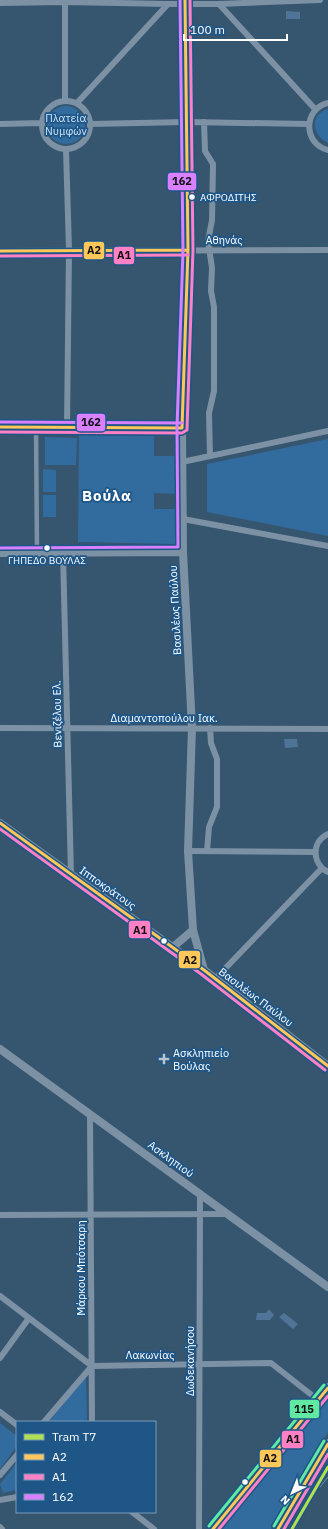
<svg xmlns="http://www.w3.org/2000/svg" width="328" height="1529" font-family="'IBM Plex Sans',sans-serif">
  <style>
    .green { fill: #326c9e }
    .water { fill: #4e7598 }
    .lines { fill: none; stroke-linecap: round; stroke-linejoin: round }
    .pedestrian { stroke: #7d91a5; stroke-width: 4.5 }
    .minor { stroke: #7d91a5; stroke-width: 6 }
    .tertiary { stroke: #7d91a5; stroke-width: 8 }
    .trunk { stroke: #7c90a3; stroke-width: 10 }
    .tram { stroke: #7d91a4; stroke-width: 1 }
    .bus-1-casing { stroke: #1e5687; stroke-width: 6 }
    .bus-2-casing { stroke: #1e5687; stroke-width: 6 }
    .bus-3-casing { stroke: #1e5687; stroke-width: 6 }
    .bus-4-casing { stroke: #1e5687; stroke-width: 6 }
    .bus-1 { stroke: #fdc75a; stroke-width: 3 }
    .bus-2 { stroke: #ff80c5; stroke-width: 3 }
    .bus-3 { stroke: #d880ff; stroke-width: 3 }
    .bus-4 { stroke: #60e9a3; stroke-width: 3 }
    .tram-1-casing { stroke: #1e5687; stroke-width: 6 }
    .tram-1 { stroke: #b0df52; stroke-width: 3 }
    .bus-dot { fill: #fff; stroke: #1e5687; stroke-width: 1.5 }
    .poi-dot { fill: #b9c4cd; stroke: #1e5687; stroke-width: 1.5 }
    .labels { text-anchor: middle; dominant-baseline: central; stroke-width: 3.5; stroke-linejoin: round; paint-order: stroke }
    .bus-label { font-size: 10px; fill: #fff; stroke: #1e5687; text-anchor: start }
    .park-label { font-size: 11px; fill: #cce4f8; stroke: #1e5687 }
    .street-label { font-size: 11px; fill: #fff; stroke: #1e5687 }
    .poi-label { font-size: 11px; fill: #fff; stroke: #1e5687; text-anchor: start }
    .district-label { font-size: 15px; font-weight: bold; letter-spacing: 1px; fill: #fff; stroke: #1e5687 }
    .line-badge { stroke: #1e5687; stroke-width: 1.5 }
    .pale-badge-label { font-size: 11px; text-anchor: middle; font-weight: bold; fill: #111 }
  </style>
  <rect width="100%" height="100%" fill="#36556f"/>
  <!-- green -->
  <path class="green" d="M47 125a19 19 0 1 1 38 0a19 19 0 1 1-38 0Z
    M328,109v34c-16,-7 -19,-29 0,-34z
    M79,435l75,1v20h22v38l-22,-1v16h22v35l-98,-2z
    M45,437l32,1 -1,27h-31z
    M328,439v97l-121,-24v-48z
    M43,469l13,1v22h-13z
    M43,495h13v22h-13z
    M86,1375l1,47h-38z
    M328,1397v35l-57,97h-48l4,-7z
    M0,1423l17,13v10l-17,23z
    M17,1462v28l-14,3 -3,-9z"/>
  <!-- water -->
  <path class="water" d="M286,11l14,1v7h-14z
    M284,739h13l1,8 -13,1z
    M269,1309l5,6 -4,5h-14l1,-7h9z
    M284,1313l14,11 -5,5 -14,-12z"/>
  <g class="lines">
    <!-- pedestrian -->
    <path class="pedestrian" d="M36,427l1,126"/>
    <!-- minor -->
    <path class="minor" d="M65,0v101
      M0,3l65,-1 103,2
      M219,4l96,105
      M42 125a24 24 0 1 1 48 0a24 24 0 1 1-48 0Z
      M77,103l91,-99h51l101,-4
      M328,103c-25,6 -25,41 0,47
      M204,122l1,29 8,13 -1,56 -4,21 4,27 -1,23 3,16v84l-5,22 1,43
      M0,124l42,-1
      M90,124l97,-2 121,2
      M66,149l3,101 -2,177
      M0,251l328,-1
      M182,462l146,-31
      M183,519l145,27
      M63,553l8,322
      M0,728l328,1
      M328,834c-17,8 -16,30 0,38
      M188,851l127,1
      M207,851l2,-24 8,-20v-48l-6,-16 -1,-15
      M215,979l107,-111
      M90,1114l2,308
      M0,1215l228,-1
      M0,1296l92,70
      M0,1358l29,-40
      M0,1412l17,13
      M44,1422l48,-56 179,-3 47,37
      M0,1475l17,-20
      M0,1500l17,-3
      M132,1512l22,17
      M0,1527l2,2
      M199,1529l1,-336"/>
    <!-- tertiary -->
    <path class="tertiary" d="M185,0l3,250 -6,178 1,124 9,176 -4,123 5,79 11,40
      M0,427l182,1
      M0,553l183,-1
      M0,823l204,147 124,96
      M173,947l20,-17
      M0,1049l328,238"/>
    <!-- trunk -->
    <path class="trunk" d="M213,1529l115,-141
      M278,1529l50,-85"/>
    <!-- tram -->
    <path class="tram" d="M320,1487l8,-10"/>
    <defs>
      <path id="bus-1" d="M0,251l188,-1
        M0,427l182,1
        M182,428l6,-178 -3,-250
        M0,823l204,147 124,96
        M213,1529l115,-141
        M278,1529l50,-85"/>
      <path id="bus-2" d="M0,256l188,-1
        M0,432l182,1 5,-3 6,-180 -3,-250
        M0,829l201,145 124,96
        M219,1529l109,-133
        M284,1529l44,-75"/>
      <path id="bus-3" d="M0,422l182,1
        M0,548l178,-1 -1,-119 6,-178 -3,-250"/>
      <path id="bus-4" d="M209,1526l115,-141
        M274,1526l50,-85"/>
    </defs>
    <!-- bus-1 casing -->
    <use href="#bus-1" class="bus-1-casing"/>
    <!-- bus-2 casing -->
    <use href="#bus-2" class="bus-2-casing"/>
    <!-- bus-3 casing -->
    <use href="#bus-3" class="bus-3-casing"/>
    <!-- bus-4 casing -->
    <use href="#bus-4" class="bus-4-casing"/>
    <!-- bus-1 -->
    <use href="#bus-1" class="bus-1"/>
    <!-- bus-2 -->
    <use href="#bus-2" class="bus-2"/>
    <!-- bus-3 -->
    <use href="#bus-3" class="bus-3"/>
    <!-- bus-4 -->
    <use href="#bus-4" class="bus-4"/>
    <defs>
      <path id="tram-1" d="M292,1529l36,-62"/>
    </defs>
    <!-- tram-1 casing -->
    <use href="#tram-1" class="tram-1-casing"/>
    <!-- tram-1 -->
    <use href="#tram-1" class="tram-1"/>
  </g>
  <!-- markers -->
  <g class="bus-dot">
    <circle cx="192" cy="197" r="3.5"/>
    <circle cx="47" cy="548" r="3.5"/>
    <circle cx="164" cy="941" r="3.5"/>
    <circle cx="245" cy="1482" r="3.5"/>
  </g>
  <path class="poi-dot" d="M162 1053h4v4h4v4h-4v4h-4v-4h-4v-4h4z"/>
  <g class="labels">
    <!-- bus labels -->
    <g class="bus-label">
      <text x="200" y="197">ΑΦΡΟΔΙΤΗΣ</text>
      <text x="47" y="560" text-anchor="middle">ΓΗΠΕΔΟ ΒΟΥΛΑΣ</text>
    </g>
    <!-- park labels -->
    <g class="park-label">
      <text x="66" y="118">Πλατεία<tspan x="66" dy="13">Νυμφών</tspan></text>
    </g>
    <!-- street labels -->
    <g class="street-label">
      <text x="224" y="240">Αθηνάς</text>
      <text transform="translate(175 610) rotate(-93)">Βασιλέως Παύλου</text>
      <text transform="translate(57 714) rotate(-91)">Βενιζέλου Ελ.</text>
      <text x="164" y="718">Διαμαντοπούλου Ιακ.</text>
      <text transform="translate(108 888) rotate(35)">Ιπποκράτους</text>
      <text transform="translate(256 997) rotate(37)">Βασιλέως Παύλου</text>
      <text transform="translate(171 1159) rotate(36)">Ασκληπιού</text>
      <text transform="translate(81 1268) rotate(-90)">Μάρκου Μπότσαρη</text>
      <text x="150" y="1355">Λακωνίας</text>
      <text transform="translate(190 1361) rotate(-90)">Δωδεκανήσου</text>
    </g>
    <!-- poi labels -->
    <g class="poi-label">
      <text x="173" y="1053">Ασκληπιείο<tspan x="173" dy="13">Βούλας</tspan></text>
    </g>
    <!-- district labels -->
    <g class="district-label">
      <text x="107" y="495">Βούλα</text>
    </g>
  </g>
  <g class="line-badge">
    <rect x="167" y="172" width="30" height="19" rx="4" fill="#d880ff"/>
    <rect x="83" y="241" width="22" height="19" rx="4" fill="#fdc75a"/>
    <rect x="113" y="246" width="22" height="19" rx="4" fill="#ff80c5"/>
    <rect x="76" y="413" width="30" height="19" rx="4" fill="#d880ff"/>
    <rect x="128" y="920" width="23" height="19" rx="4" fill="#ff80c5"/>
    <rect x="178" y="950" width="23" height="19" rx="4" fill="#fdc75a"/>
    <rect x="289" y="1399" width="31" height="20" rx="4" fill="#60e9a3"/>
    <rect x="281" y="1430" width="23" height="19" rx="4" fill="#ff80c5"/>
    <rect x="259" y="1449" width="23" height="19" rx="4" fill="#fdc75a"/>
  </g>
  <g class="pale-badge-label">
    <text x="182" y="185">162</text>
    <text x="94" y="254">Α2</text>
    <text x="124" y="259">Α1</text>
    <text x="91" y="426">162</text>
    <text x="140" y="934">Α1</text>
    <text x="190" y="964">Α2</text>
    <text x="304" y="1413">115</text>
    <text x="293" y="1443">Α1</text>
    <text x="270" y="1462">Α2</text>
  </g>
  <!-- legend -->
  <rect x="16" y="1421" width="140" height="92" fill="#1e5687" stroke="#789ab7"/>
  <rect x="24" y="1434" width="20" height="6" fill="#b0df52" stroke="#789ab7"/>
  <text x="52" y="1441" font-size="12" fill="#ffffff">Tram Τ7</text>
  <rect x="24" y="1454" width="20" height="6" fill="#fdc75a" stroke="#789ab7"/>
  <text x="52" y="1461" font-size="12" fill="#ffffff">Α2</text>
  <rect x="24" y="1474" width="20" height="6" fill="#ff80c5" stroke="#789ab7"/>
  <text x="52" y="1481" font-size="12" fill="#ffffff">Α1</text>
  <rect x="24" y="1494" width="20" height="6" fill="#d880ff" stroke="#789ab7"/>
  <text x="52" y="1501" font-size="12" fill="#ffffff">162</text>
  <!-- north arrow -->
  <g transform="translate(292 1493) rotate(223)" stroke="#1e5687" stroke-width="3" paint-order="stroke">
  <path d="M0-3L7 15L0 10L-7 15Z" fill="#ffffff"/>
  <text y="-6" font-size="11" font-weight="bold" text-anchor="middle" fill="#ffffff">N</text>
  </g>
  <!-- scale -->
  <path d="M184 34v6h103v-6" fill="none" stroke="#ffffff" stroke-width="2"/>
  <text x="190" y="34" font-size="12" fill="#ffffff" stroke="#1e5687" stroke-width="3" paint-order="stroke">100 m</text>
</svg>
